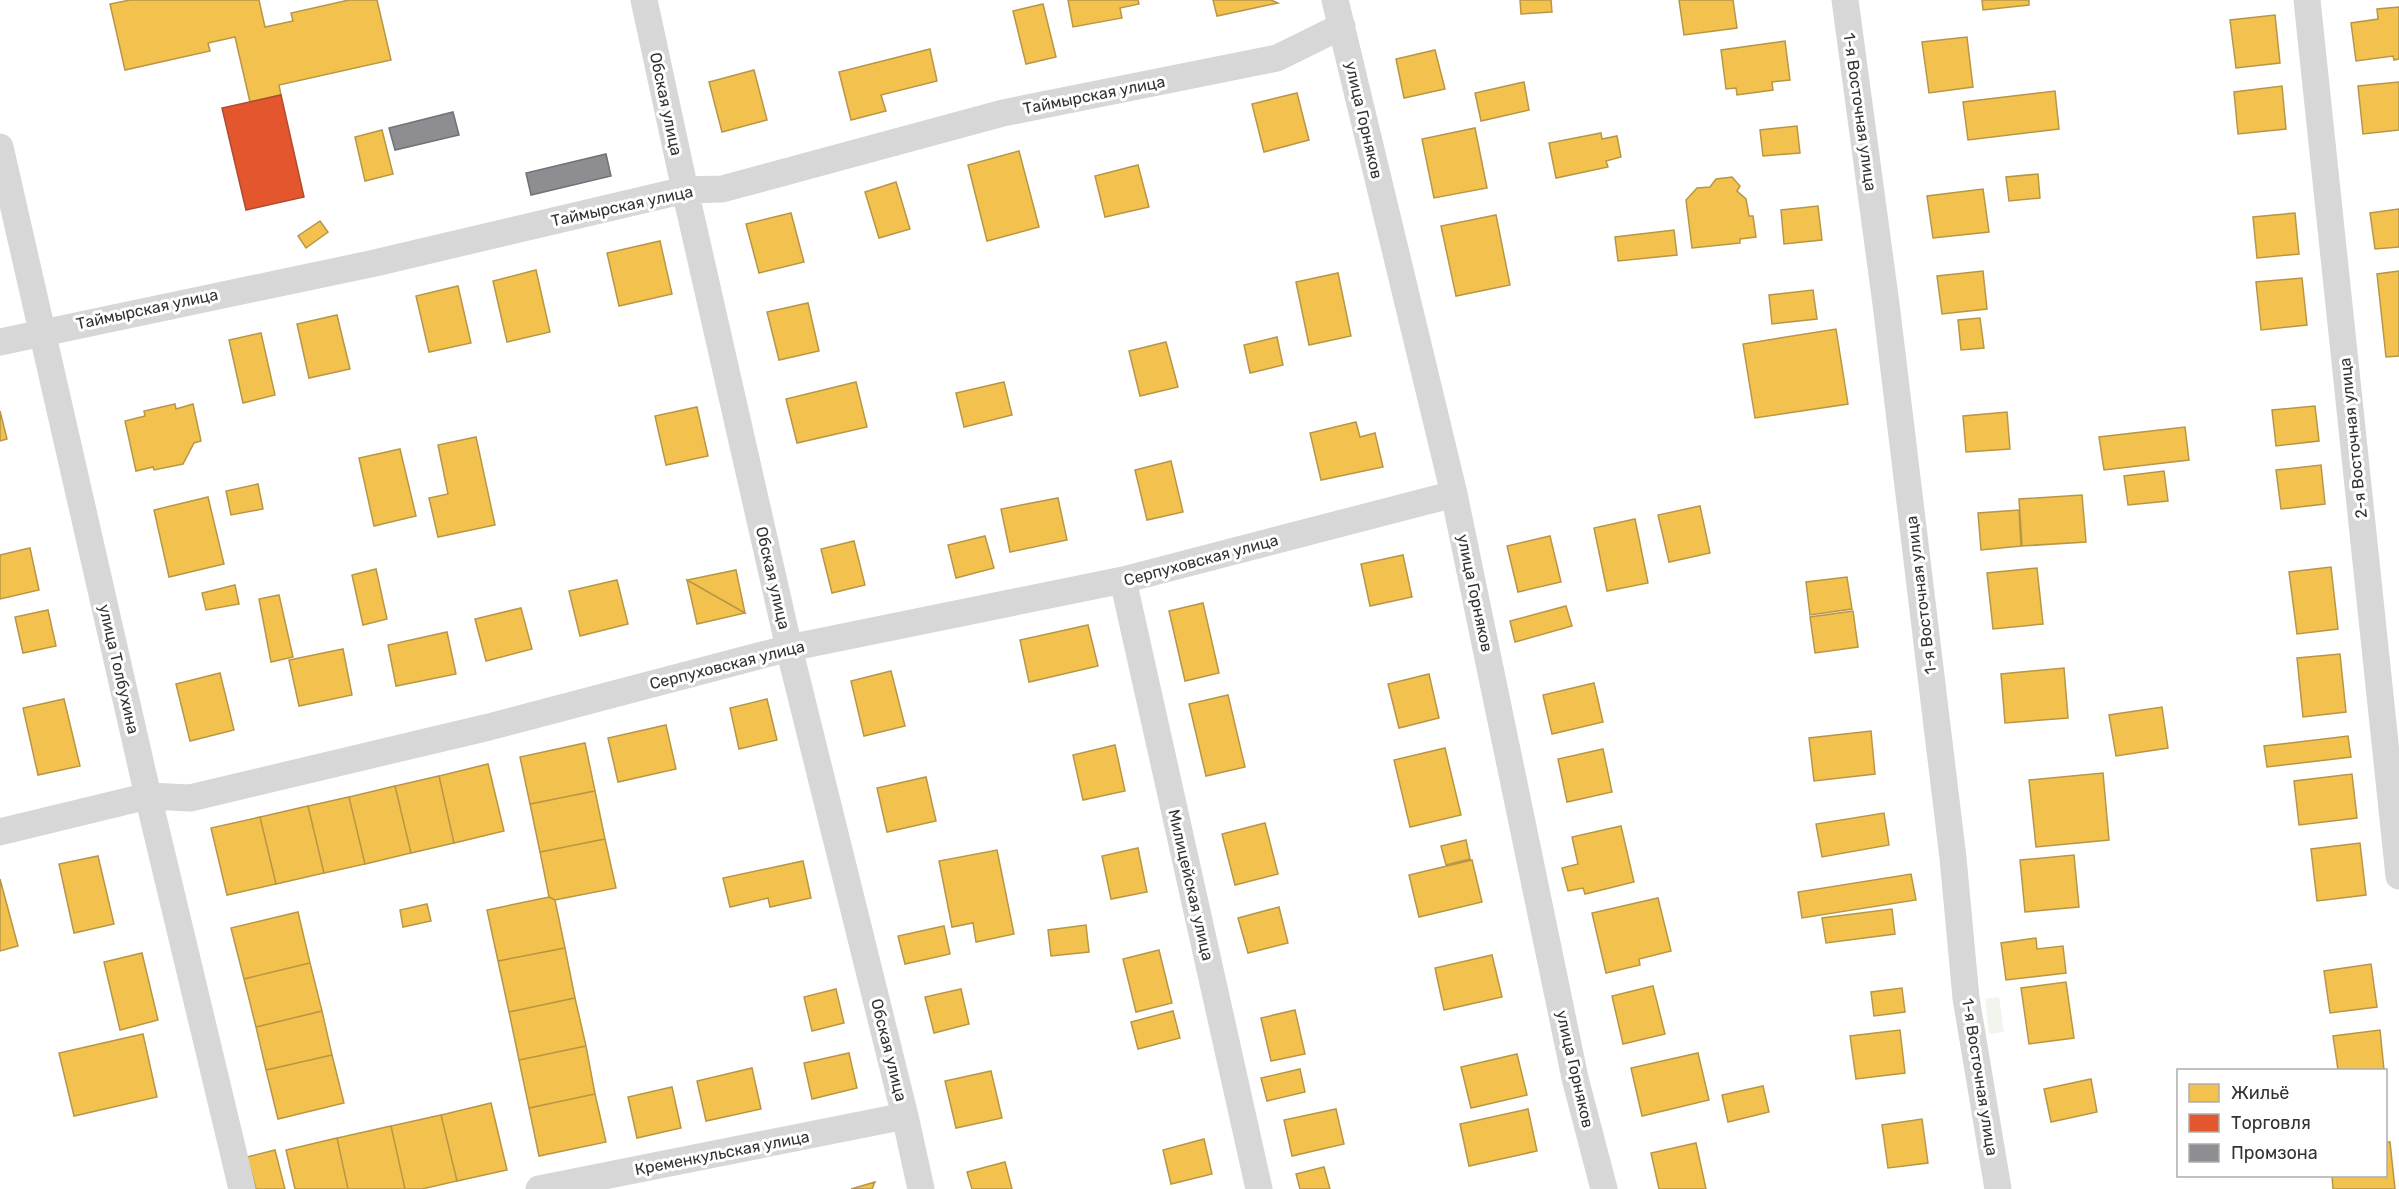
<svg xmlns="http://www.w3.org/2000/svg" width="2399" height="1189" font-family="Rubik,sans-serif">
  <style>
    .park { fill: #f1f5ed }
    .homes { fill: #f2c14e; stroke: #b99646; stroke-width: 1.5 }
    .shops { fill: #e4572e; stroke: #af4c30; stroke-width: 1.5 }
    .industry { fill: #8d8d92; stroke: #727276; stroke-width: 1.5 }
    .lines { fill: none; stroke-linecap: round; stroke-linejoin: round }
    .street { stroke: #d7d7d7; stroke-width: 27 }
    .labels { text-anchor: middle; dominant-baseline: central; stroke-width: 6; stroke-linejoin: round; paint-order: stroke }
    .street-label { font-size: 16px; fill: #333; stroke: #fff }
  </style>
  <rect width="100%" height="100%" fill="#fff"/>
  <!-- park -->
  <path class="park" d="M1999,997l5,35 -15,2 -4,-35z"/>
  <!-- homes -->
  <path class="homes" d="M130,0h129l6,27 28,-6 -2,-8 58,-13h28l14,60 -112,25 2,10 -31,7 -15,-65 -27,6 2,8 -85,19 -15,-66z
    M1068,0h70l1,4 -19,4 2,10 -49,9z
    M1213,0h58l7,3 -61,13z
    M1520,0h31l1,12 -31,2z
    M1679,0h54l4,28 -53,7z
    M1982,0h47v5l-46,5z
    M1043,4l13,53 -30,7 -13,-53z
    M2399,7v52l-5,1 -1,-4 -37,5 -5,-38 27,-4 -1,-10z
    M2275,15l5,48 -44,5 -6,-48z
    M1967,37l6,50 -44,6 -7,-51z
    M1785,41l5,39 -18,2 1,8 -36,5 -1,-7 -10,1 -5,-39z
    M930,49l7,32 -56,14 5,16 -35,9 -12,-48z
    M1435,50l10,39 -41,9 -8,-39z
    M754,70l13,50 -45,12 -13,-50z
    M1524,82l5,28 -48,11 -6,-28z
    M2399,82v48l-36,4 -5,-48z
    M2282,86l4,43 -48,5 -4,-42z
    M2055,91l4,38 -91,11 -5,-38z
    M1297,93l12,47 -45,12 -12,-48z
    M1797,126l3,27 -37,3 -3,-26z
    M1475,128l12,60 -53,10 -12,-59z
    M382,130l11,44 -28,7 -10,-44z
    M1601,133l1,6 15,-3 4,21 -15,4 2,6 -52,11 -7,-35z
    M1019,151l20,76 -52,14 -19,-76z
    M1138,165l11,42 -44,10 -10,-41z
    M2038,174l2,24 -31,3 -3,-24z
    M1732,177l8,9 -3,5 9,8 3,17h4l3,21 -16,2v4l-48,5 -6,-48 11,-12 13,-1 6,-8z
    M896,182l14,47 -31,9 -14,-46z
    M1983,189l6,43 -56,6 -6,-42z
    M1818,206l4,34 -38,4 -3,-34z
    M2399,209v38l-24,2 -5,-36z
    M791,213l13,49 -45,11 -13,-49z
    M2295,213l4,41 -42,4 -4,-41z
    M1496,215l14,70 -54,11 -15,-70z
    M320,221l8,11 -22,16 -8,-12z
    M1674,230l3,25 -59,6 -3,-24z
    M660,241l12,53 -53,12 -12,-53z
    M536,270l14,62 -43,10 -14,-61z
    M1983,271l4,38 -45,5 -5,-38z
    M2399,271v85l-13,1 -9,-83z
    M1338,273l13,63 -42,9 -13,-63z
    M2302,278l5,47 -46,5 -5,-48z
    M458,286l13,57 -42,9 -13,-56z
    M1813,290l4,29 -45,5 -3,-29z
    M808,303l11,48 -40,9 -12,-48z
    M337,315l13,54 -41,9 -12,-54z
    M1980,318l4,30 -23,2 -3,-30z
    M1836,329l12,75 -93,14 -12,-74z
    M261,333l14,62 -32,8 -14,-63z
    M1277,337l6,28 -33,8 -6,-28z
    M1166,342l12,45 -38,9 -11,-45z
    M856,382l11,45 -70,16 -11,-44z
    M1004,382l8,33 -48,12 -8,-34z
    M175,404l1,5 17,-5 8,37 -7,2 -11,21 -29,6 -1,-3 -17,4 -11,-50 20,-5 -1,-5z
    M2315,406l4,35 -43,5 -4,-36z
    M697,407l11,49 -42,9 -11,-49z
    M0,411l7,28 -7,2z
    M2007,412l3,37 -44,3 -3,-36z
    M1356,422l4,15 15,-4 8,34 -62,13 -11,-47z
    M2185,427l4,33 -85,10 -5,-33z
    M476,437l19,88 -57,12 -9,-39 19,-4 -10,-49z
    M400,449l16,67 -42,10 -15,-68z
    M1171,461l12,51 -36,8 -12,-50z
    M2321,465l4,39 -44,5 -5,-39z
    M2164,471l4,30 -40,4 -4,-29z
    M258,484l5,25 -32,6 -5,-24z
    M2082,495l4,47 -64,4 -3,-47z
    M208,497l16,67 -55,13 -15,-67z
    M1058,498l9,42 -57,12 -9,-43z
    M1700,506l10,47 -41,9 -11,-47z
    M2019,510l2,36 -40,4 -3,-37z
    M1635,519l13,64 -41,8 -13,-63z
    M985,536l9,32 -38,10 -8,-33z
    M1550,536l11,46 -43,10 -11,-46z
    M854,541l11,44 -33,8 -11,-44z
    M30,548l9,42 -39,9v-44z
    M1403,555l9,42 -42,9 -9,-42z
    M2331,567l7,62 -41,5 -8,-62z
    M2037,568l6,56 -50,5 -6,-56z
    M376,569l11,50 -24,6 -11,-50z
    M736,570l9,43 -58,-33z
    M1847,577l5,32 -42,6 -4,-33z
    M617,580l11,44 -48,12 -11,-45z
    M687,580l58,33 -48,11z
    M235,585l4,19 -33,6 -4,-17z
    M279,595l14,62 -22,5 -12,-63z
    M1203,603l16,70 -34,8 -16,-70z
    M1566,606l6,20 -57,16 -5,-21z
    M521,608l11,41 -46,12 -11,-42z
    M48,610l8,36 -33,7 -8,-36z
    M1853,611l5,36 -43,6 -5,-36z
    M1088,625l10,41 -69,16 -9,-42z
    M447,632l9,42 -60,12 -8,-41z
    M343,649l9,46 -53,11 -10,-46z
    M2340,654l6,58 -43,5 -6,-59z
    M2064,668l4,50 -63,5 -4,-49z
    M891,671l14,55 -41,10 -13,-55z
    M220,673l14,57 -44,11 -14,-57z
    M1429,674l10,44 -40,10 -11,-44z
    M1594,683l9,39 -51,12 -9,-39z
    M1228,695l17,72 -39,9 -17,-72z
    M64,699l16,67 -42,9 -15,-67z
    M767,699l10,41 -38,9 -9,-41z
    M2162,707l6,41 -52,8 -7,-41z
    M666,725l10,44 -58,13 -10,-44z
    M1871,731l4,43 -61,7 -5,-43z
    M2348,736l3,21 -84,10 -3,-21z
    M585,743l10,48 -65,13 -10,-47z
    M1115,745l10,46 -42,9 -10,-45z
    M1445,748l16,67 -51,12 -16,-67z
    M1603,749l9,43 -45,10 -9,-43z
    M488,764l16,67 -50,12 -15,-67z
    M2103,773l6,67 -73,7 -7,-67z
    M2352,774l5,44 -58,7 -5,-44z
    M439,776l15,67 -43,10 -16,-67z
    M926,777l10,44 -49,11 -10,-44z
    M395,786l16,67 -46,11 -16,-67z
    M595,791l10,48 -65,13 -10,-48z
    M349,797l16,67 -41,9 -16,-67z
    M308,806l16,67 -48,11 -16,-67z
    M1884,813l5,32 -67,12 -6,-33z
    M260,817l16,67 -49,11 -16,-67z
    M1265,823l13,51 -43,11 -13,-51z
    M1621,826l13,56 -49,12 -2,-6 -15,3 -6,-23 16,-4 -6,-27z
    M605,839l11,49 -61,12 -6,-3 -9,-45z
    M1466,840l4,19 -24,6 -5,-19z
    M2360,843l6,52 -49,6 -6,-52z
    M1138,848l9,44 -36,7 -9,-43z
    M997,850l17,84 -38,8 -3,-19 -21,4 -13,-66z
    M2074,855l5,52 -54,5 -5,-52z
    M98,856l16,68 -40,9 -15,-69z
    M1472,860l10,42 -63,15 -10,-42z
    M803,861l8,37 -41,9 -2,-9 -38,9 -7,-29z
    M1911,874l5,26 -114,18 -4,-26z
    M0,879l18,67 -18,5z
    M549,897l6,3 10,48 -67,13 -11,-51z
    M1658,898l13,53 -32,8 1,6 -34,8 -14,-60z
    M427,904l4,17 -28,6 -3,-17z
    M1279,907l9,36 -40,10 -10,-35z
    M1892,909l3,25 -69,9 -4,-25z
    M298,912l12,51 -66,16 -13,-51z
    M1086,925l3,27 -38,4 -3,-26z
    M944,926l6,28 -45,10 -7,-28z
    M2036,938l1,11 26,-3 3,27 -60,7 -5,-37z
    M565,948l10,50 -66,14 -11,-51z
    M1159,950l13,53 -36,9 -13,-53z
    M142,953l16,67 -38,10 -16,-68z
    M1492,955l10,42 -58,13 -9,-42z
    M310,963l12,48 -66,16 -12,-48z
    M2371,964l6,43 -47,6 -6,-42z
    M2066,982l8,56 -45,6 -8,-56z
    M1653,986l12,48 -42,10 -11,-48z
    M1902,988l3,24 -31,4 -3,-24z
    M836,989l8,34 -32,8 -8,-34z
    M961,989l8,35 -35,9 -9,-36z
    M575,998l11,48 -67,14 -10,-48z
    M1295,1010l10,44 -34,7 -10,-43z
    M322,1011l10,44 -66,15 -10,-43z
    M1173,1011l7,27 -42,11 -7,-27z
    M1900,1030l5,43 -49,6 -6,-43z
    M2380,1030l4,40h-46l-5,-34z
    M143,1034l14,63 -83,19 -15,-63z
    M586,1046l9,48 -66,14 -10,-48z
    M849,1053l8,35 -45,11 -8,-36z
    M1698,1053l11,47 -67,16 -11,-48z
    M1517,1054l10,41 -56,13 -10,-41z
    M332,1055l12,48 -66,16 -12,-49z
    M752,1068l9,41 -55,12 -9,-40z
    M1300,1069l5,23 -38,9 -6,-23z
    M991,1071l11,47 -46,10 -11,-47z
    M2091,1079l6,33 -46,10 -7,-33z
    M1763,1086l6,26 -41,10 -6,-27z
    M672,1087l9,41 -44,10 -9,-41z
    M595,1094l11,48 -67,14 -10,-48z
    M491,1103l16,67 -50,11 -16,-66z
    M1336,1109l8,35 -52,12 -8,-36z
    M1528,1109l9,42 -68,15 -9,-42z
    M441,1115l16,66 -35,8h-17l-14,-63z
    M1922,1119l6,44 -40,5 -6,-43z
    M391,1126l14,63h-57l-11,-51z
    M337,1138l11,51h-53l-9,-39z
    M1204,1139l8,35 -41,10 -8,-34z
    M2386,1142h4l5,47h-62l-1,-13h54z
    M1696,1143l10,46h-47l-8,-36z
    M275,1150l10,39h-29l-9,-32z
    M1005,1162l7,27h-40l-5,-17z
    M1324,1167l6,22h-30l-4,-15z
    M875,1182l-3,7h-21z"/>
  <!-- shops -->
  <path class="shops" d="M281,95l23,102 -58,13 -24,-102z"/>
  <!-- industry -->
  <path class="industry" d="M453,112l6,23 -64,15 -6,-22z
    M606,154l5,22 -80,19 -5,-22z"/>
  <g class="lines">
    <!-- street -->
    <path class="street" d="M644,0l41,190 104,458 116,468 16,73
      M1335,0l119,494 121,584 29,111
      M1845,0l41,304 67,554 13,140 32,191
      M2307,0l92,876
      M0,147l148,649 94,393
      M0,342l375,-79 310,-73 37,-1 281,-76 274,-55 65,-32
      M1123,580l136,609
      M0,832l148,-36 42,2 299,-71 300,-79 334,-68 331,-86
      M539,1189l366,-73"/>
  </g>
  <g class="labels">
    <!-- street labels -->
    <g class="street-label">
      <text transform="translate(1094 95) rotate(-11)">Таймырская улица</text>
      <text transform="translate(666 104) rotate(78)">Обская улица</text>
      <text transform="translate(1860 112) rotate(82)">1-я Восточная улица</text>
      <text transform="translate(1364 120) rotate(77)">улица Горняков</text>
      <text transform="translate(622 206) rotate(-12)">Таймырская улица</text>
      <text transform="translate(147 309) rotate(-12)">Таймырская улица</text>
      <text transform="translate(2353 438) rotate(-96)">2-я Восточная улица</text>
      <text transform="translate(1201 560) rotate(-15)">Серпуховская улица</text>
      <text transform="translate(773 578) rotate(77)">Обская улица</text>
      <text transform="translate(1475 593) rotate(78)">улица Горняков</text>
      <text transform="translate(1921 595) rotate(-97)">1-я Восточная улица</text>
      <text transform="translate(727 665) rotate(-14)">Серпуховская улица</text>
      <text transform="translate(119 669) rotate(77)">улица Толбухина</text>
      <text transform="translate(1191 885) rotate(77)">Милицейская улица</text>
      <text transform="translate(889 1050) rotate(76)">Обская улица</text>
      <text transform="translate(1575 1069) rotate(77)">улица Горняков</text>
      <text transform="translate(1980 1077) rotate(81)">1-я Восточная улица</text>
      <text transform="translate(722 1153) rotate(-11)">Кременкульская улица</text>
    </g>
  </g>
  <!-- legend -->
  <rect x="2177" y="1069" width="210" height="108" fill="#ffffff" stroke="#adadad" stroke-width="1.5"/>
  <rect x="2189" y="1084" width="30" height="18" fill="#f2c14e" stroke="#adadad" stroke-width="1.5"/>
  <text x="2231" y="1099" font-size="18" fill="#333333">Жильё</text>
  <rect x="2189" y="1114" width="30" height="18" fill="#e4572e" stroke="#adadad" stroke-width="1.5"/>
  <text x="2231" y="1129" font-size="18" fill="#333333">Торговля</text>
  <rect x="2189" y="1144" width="30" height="18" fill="#8d8d92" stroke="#adadad" stroke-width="1.5"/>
  <text x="2231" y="1159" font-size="18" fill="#333333">Промзона</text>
</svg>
